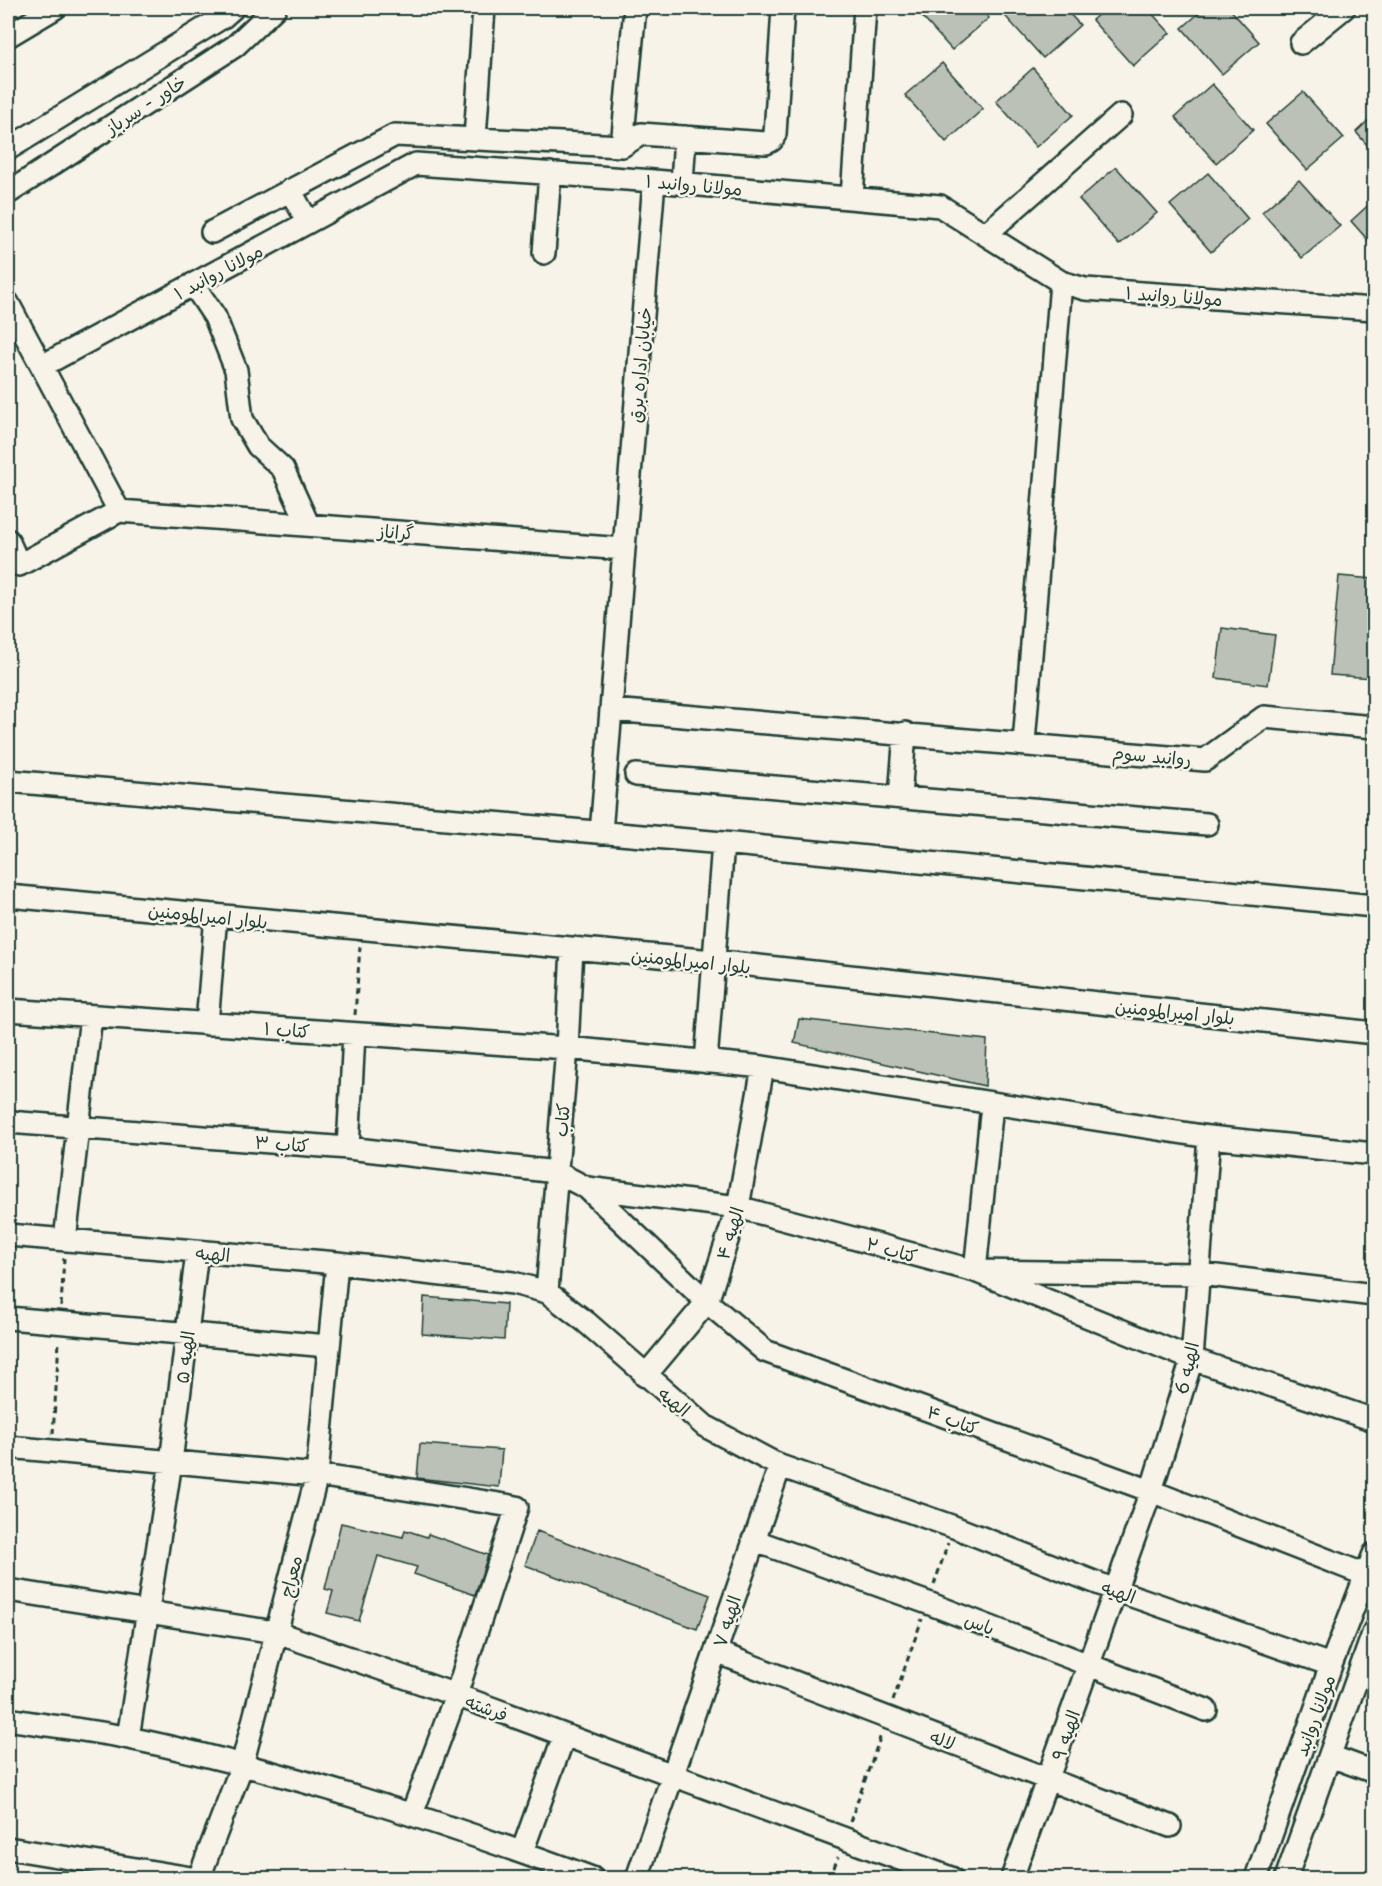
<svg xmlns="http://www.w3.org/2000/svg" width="1382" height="1886" font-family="'Playpen Sans','Playpen Sans Arabic',sans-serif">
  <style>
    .building { fill: #bbc1b6; stroke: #1f3d34; stroke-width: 1.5 }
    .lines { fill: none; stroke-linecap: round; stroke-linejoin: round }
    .minor-casing { stroke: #1f3d34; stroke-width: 26 }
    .path { stroke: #1f3d34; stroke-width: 3; stroke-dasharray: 6 4.5; stroke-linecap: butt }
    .minor { stroke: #f7f3e8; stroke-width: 21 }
    .labels { text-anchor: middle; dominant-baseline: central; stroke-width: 5; stroke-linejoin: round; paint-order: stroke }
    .street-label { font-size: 18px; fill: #1f3d34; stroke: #f7f3e8 }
  </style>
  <rect width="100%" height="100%" fill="#f7f3e8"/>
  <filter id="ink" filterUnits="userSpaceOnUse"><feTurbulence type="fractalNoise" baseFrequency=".0167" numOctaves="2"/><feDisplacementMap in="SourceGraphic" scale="12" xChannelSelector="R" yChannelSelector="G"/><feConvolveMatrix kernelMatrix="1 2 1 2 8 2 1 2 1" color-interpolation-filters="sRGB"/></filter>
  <g filter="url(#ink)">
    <!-- building -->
    <path class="building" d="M914,8h66l9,10 -37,32z
      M998,8h66l16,17 -37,33z
      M1106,8h41l23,25 -37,33 -41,-46z
      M1205,8h24l30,34 -37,32 -40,-46z
      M942,63l41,46 -37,33 -41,-47z
      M1033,68l40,47 -37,32 -40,-46z
      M1212,84l41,46 -37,33 -41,-46z
      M1303,92l41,46 -37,32 -41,-46z
      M1374,115v38l-18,-21z
      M1116,167l41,46 -38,32 -40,-46z
      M1208,173l40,46 -37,33 -41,-47z
      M1299,180l41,46 -38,32 -40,-46z
      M1374,200v47l-23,-26z
      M1339,576l35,3v99l-44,-3z
      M1222,628l53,7 -7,50 -52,-7z
      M799,1019l188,21 -2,46 -191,-43z
      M424,1297l82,7 -2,36 -82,-6z
      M420,1444l82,6 -3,37 -82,-9z
      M341,1523l62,14 2,-7 22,7 1,-3 60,21 -13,40 -61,-21 3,-7 -39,-11 -19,65 -32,-8 6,-22 -8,-2z
      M537,1531l173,64 -13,34 -172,-64z"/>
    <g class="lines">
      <defs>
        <path id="minor" d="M8,36l47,-28
          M1301,43l43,-35
          M475,138l9,-130
          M622,146l13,-138
          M8,149l215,-132 10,-9
          M682,183l3,-46
          M290,190l18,32
          M8,193l227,-147 40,-38
          M852,197l13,-189
          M212,232l183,-97 227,11 19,-12 125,9 6,-3 3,-6 8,-126
          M986,234l135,-119
          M544,253l6,-80
          M193,284l22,33 21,53 6,49 16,27 25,23 25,55
          M8,303l111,208 505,38 -23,284
          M42,366l374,-202 238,17 286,25 121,76 24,7 289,20
          M8,540l11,25 100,-54
          M624,549l30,-368
          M612,710l593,50 59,-43 110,10
          M1024,743l37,-461
          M636,775l571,49
          M8,781l715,62 651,63
          M900,797l5,-64
          M8,896l705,65 661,72
          M8,1010l559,38 196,19 446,70 165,17
          M207,1024l9,-109
          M706,1062l17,-219
          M992,1105l-17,166 217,88 182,61
          M8,1122l340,26 208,24 31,16 120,114 58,49 386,140 215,84
          M348,1148l6,-114
          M587,1188l151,19 237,64 225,3 174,21
          M8,1235l329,28 176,20 34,9 39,30 119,104 75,40 174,61 161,63 216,75
          M65,1240l26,-224
          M547,1292l20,-244 5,-100
          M8,1318l320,28
          M645,1376l62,-74 31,-95 25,-140
          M8,1447l309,28 200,32 -61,188 -44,119
          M753,1540l175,63 278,107
          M8,1590l267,42 181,63 495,183
          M716,1652l454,174
          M8,1719c40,7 81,11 121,19 158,33 312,84 463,140
          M128,1738l43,-276 26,-210
          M1330,1756l44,16
          M8,1848l183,30
          M522,1852l42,-116
          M199,1878l43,-113 75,-290 20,-212
          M637,1878l143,-412
          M1012,1878l139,-387 41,-132 17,-222
          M1256,1878l75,-213 43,-111
          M1286,1878l88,-247"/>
      </defs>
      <!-- minor casing -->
      <use href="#minor" class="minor-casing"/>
      <!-- path -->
      <path class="path" d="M355,1015l5,-68
        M61,1306l3,-48
        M53,1434l6,-92
        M934,1585l14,-42
        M893,1701l29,-82
        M850,1822l31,-87
        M830,1878l8,-21"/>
      <!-- minor -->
      <use href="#minor" class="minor"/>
    </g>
  </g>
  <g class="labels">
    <!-- street labels -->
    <g class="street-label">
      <text transform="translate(145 104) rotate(-33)">خاور - سرباز</text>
      <text transform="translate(694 184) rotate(5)">مولانا روانبد ۱</text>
      <text transform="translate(218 271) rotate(-28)">مولانا روانبد ۱</text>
      <text transform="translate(1174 295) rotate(4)">مولانا روانبد ۱</text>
      <text transform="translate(639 365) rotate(-85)">خیابان اداره برق</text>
      <text transform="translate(396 531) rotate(4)">گراناز</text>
      <text transform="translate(1152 755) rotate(5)">روانبد سوم</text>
      <text transform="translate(208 915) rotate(6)">بلوار امیرالمومنین</text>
      <text transform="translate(691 960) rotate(6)">بلوار امیرالمومنین</text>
      <text transform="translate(1175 1011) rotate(6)">بلوار امیرالمومنین</text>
      <text transform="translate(287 1029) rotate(4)">کتاب ۱</text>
      <text transform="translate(561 1120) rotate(-85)">کتاب</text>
      <text transform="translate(282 1143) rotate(4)">کتاب ۳</text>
      <text transform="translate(729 1233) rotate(-73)">الهیه ۴</text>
      <text transform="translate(892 1249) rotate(15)">کتاب ۲</text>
      <text transform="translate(213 1253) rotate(5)">الهیه</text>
      <text transform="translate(184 1357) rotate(-83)">الهیه ۵</text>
      <text transform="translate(1186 1368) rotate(-77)">الهیه 6</text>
      <text transform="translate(675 1401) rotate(40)">الهیه</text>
      <text transform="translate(953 1419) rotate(20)">کتاب ۴</text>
      <text transform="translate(290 1576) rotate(-75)">معراج</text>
      <text transform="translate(1119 1591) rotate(20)">الهیه</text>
      <text transform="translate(726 1621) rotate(-72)">الهیه ۷</text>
      <text transform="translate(980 1623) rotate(21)">یاس</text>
      <text transform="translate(487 1707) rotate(21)">فرشته</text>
      <text transform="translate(1314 1715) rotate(-70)">مولانا روانبد</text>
      <text transform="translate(1065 1735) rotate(-71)">الهیه ۹</text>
      <text transform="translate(943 1739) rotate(21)">لاله</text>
    </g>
  </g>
  <!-- margin -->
  <rect width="1382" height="1886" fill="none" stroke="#f7f3e8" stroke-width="30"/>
  <rect x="15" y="15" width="1352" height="1856" fill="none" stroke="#1f3d34" stroke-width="2" filter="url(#ink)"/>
</svg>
